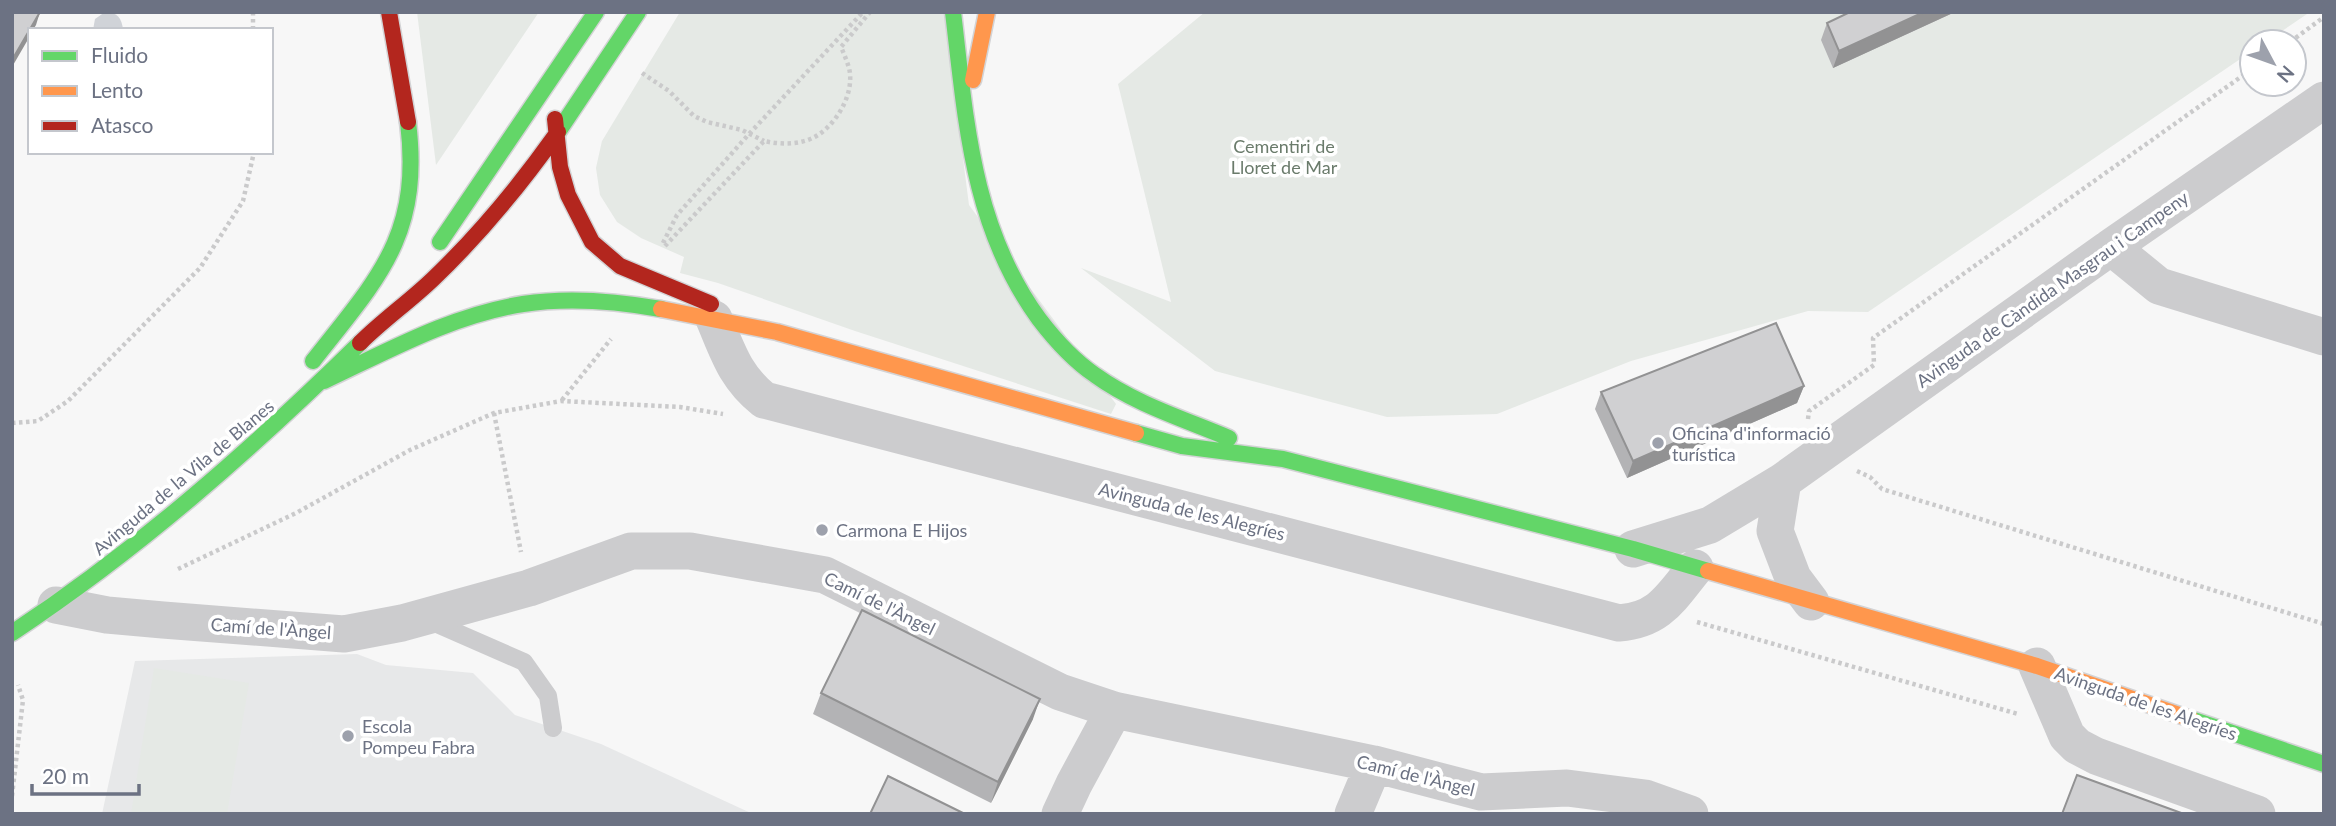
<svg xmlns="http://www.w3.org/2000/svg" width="2336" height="826" font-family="Lato,sans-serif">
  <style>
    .built { fill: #e7e8e9 }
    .green { fill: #e5e9e5 }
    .water { fill: #d0d3d8 }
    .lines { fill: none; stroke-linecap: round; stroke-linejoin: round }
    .fast-casing { stroke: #d3d3d5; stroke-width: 19 }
    .slow-casing { stroke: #d3d3d5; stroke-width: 19 }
    .jam-casing { stroke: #d3d3d5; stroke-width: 19 }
    .path { stroke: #cacacb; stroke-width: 4.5; stroke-dasharray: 3.5 3.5; stroke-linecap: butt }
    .lane { stroke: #ccccce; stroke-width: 18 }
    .street { stroke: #ccccce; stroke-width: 37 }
    .fast { stroke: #63d668; stroke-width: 16 }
    .slow { stroke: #ff974d; stroke-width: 16 }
    .jam { stroke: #b3261e; stroke-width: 16 }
    .wall { fill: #b3b3b5 }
    .shaded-wall { fill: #929293 }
    .building { fill: #d0d0d2; stroke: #929293; stroke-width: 2 }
    .poi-dot { fill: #9da1ac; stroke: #fff; stroke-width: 2.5 }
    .labels { text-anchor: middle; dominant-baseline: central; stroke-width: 7; stroke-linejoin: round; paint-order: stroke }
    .park-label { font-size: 18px; fill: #6a7b6b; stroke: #fff }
    .street-label { font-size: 18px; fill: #6c7283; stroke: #fff }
    .poi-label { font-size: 18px; fill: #6c7283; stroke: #fff; text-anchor: start }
  </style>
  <rect width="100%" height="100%" fill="#f7f7f7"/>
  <!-- built -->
  <path class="built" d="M357,654l29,11 87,8 42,42 86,29 152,70h-651l33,-153z"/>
  <!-- green -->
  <path class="green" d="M417,12h122l-103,153 -18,-145z
    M680,12h264l25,193 147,199 -5,10 -256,-83 -137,-48 -38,-10 4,-16 -43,-19 -24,-16 -17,-27 -4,-27 6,-27z
    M1205,12h1105l-44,30h-14v9l-384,261 -60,-1 -177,50 -134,53 -110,3 -172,-46 -134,-103 90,34 -53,-218z
    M154,668l95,15 -22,131h-96z"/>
  <!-- water -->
  <path class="water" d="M105,12c12,0 17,6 18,18h-30l2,-11z"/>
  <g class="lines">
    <defs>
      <path id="fast" d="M953,12c13,109 19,215 86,307 16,21 34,41 56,56 40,29 89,44 134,63
        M558,132l80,-120
        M440,242l156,-230
        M313,361c65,-83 109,-125 95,-239
        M324,381c64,-30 128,-66 199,-77 45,-7 93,-3 138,5
        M1136,433l46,13 101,13 350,90 75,22
        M12,633c127,-84 239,-183 348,-290
        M2191,719l133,45"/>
      <path id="slow" d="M973,80l14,-68
        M661,309l116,23 359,101
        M1708,571l329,95 154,53"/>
      <path id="jam" d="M389,12l19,110
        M555,119l5,48 8,28 24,47 28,24 91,38
        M360,343c23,-23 49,-41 73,-64 46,-44 88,-95 125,-147"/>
    </defs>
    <!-- fast casing -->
    <use href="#fast" class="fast-casing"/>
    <!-- slow casing -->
    <use href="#slow" class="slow-casing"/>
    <!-- jam casing -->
    <use href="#jam" class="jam-casing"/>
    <!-- path -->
    <path class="path" d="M253,12v18
      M2290,42l34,-25
      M642,73l27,18 25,25 13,6 35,8 22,11
      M663,243l14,-28 72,-81 114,-122
      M665,246l99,-105c18,4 38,4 54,-6 20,-13 37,-43 31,-67 -2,-7 -5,-14 -8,-21l29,-35
      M562,400l49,-61
      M494,413l27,139
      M1808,419l1,-8 65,-46 -1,-27 379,-269
      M12,423l26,-2 30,-20 132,-133 43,-67 11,-49
      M1857,471l13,6 12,12 442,135
      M178,569l118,-56 114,-63 84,-37 67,-12 119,6 43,7
      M1697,622l321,92
      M12,796l11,-96 -5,-15"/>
    <!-- lane -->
    <path class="lane" d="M428,620l96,42 24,34 5,32"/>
    <!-- street -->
    <path class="street" d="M2111,247l48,39 165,51
      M714,319c14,33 21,58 50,81l855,223c41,-3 52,-26 76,-55
      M1783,481l-8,50 18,47 18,24
      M1633,549l77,-24 73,-44 328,-234 213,-147
      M56,605l51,10 56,5 181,14 58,-11 127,-35 102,-37h59l135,24 235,117 54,18 260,54 107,28 86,-4 78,10 45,16
      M2037,666l30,70 10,10 19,10 161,58
      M1060,814l14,-30 40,-74
      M1353,814l21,-50"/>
    <!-- fast -->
    <use href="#fast" class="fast"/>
    <!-- slow -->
    <use href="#slow" class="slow"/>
    <!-- jam -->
    <use href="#jam" class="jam"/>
  </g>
  <!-- wall -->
  <path class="wall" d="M1955,12l-122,56 -12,-28 6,-17z
    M1804,386l-7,17 -170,75 -32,-69 6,-17z
    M821,693l212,26 -42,84 -178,-89z"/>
  <!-- shaded-wall -->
  <path class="shaded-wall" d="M40,12l-4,13 -3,5h-3z
    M1924,12h31l-122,56 6,-17z
    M30,30v6l-18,31v-7z
    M1804,386l-7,17 -170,75 6,-17z
    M1040,699l-7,20 -42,84 7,-21z"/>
  <!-- building -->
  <path class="building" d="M12,12h28l-28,48z
    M1850,12h74l-85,39 -12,-28z
    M1776,323l28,63 -171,75 -32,-69z
    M862,610l178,89 -42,83 -177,-89z
    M2077,775l107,39h-122z
    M888,776l77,38h-95z"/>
  <!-- markers -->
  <g class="poi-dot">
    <circle cx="1658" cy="443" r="7"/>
    <circle cx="822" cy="530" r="7"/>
    <circle cx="348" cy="736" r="7"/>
  </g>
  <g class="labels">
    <!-- park labels -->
    <g class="park-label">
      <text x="1284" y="146">Cementiri de<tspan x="1284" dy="21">Lloret de Mar</tspan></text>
    </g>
    <!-- street labels -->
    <g class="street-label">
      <text transform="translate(2052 289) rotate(-35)">Avinguda de Càndida Masgrau i Campeny</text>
      <text transform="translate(183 477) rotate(-40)">Avinguda de la Vila de Blanes</text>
      <text transform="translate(1192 511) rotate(14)">Avinguda de les Alegríes</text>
      <text transform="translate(880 603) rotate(26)">Camí de l'Àngel</text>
      <text transform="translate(271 628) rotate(4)">Camí de l'Àngel</text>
      <text transform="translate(2146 703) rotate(19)">Avinguda de les Alegríes</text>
      <text transform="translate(1416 775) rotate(14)">Camí de l'Àngel</text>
    </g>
    <!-- poi labels -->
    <g class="poi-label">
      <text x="1672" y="433">Oficina d'informació<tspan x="1672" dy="21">turística</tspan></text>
      <text x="836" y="530">Carmona E Hijos</text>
      <text x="362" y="726">Escola<tspan x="362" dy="21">Pompeu Fabra</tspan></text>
    </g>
  </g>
  <!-- border -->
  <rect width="2336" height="826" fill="none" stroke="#6c7283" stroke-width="28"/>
  <!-- legend -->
  <rect x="28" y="28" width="245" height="126" fill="#ffffff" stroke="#c4c7cd" stroke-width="2"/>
  <rect x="42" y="51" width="35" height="10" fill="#63d668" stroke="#c4c7cd" stroke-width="2"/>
  <text x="91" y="63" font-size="21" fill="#6c7283">Fluido</text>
  <rect x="42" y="86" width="35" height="10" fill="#ff974d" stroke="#c4c7cd" stroke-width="2"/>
  <text x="91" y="98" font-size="21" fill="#6c7283">Lento</text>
  <rect x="42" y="121" width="35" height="10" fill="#b3261e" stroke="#c4c7cd" stroke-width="2"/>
  <text x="91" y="133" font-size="21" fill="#6c7283">Atasco</text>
  <!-- north arrow -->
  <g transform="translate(2273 63) rotate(131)"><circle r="33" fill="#ffffff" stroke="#c4c7cd" stroke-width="2"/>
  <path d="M0-5L12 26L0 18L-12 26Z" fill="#9da1ac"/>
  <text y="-10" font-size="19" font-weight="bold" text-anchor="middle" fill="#6c7283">N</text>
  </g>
  <!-- scale -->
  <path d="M32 784v10h107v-10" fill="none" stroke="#6c7283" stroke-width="3.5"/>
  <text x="42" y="784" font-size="21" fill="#6c7283" stroke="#ffffff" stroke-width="5" paint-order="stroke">20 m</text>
</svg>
